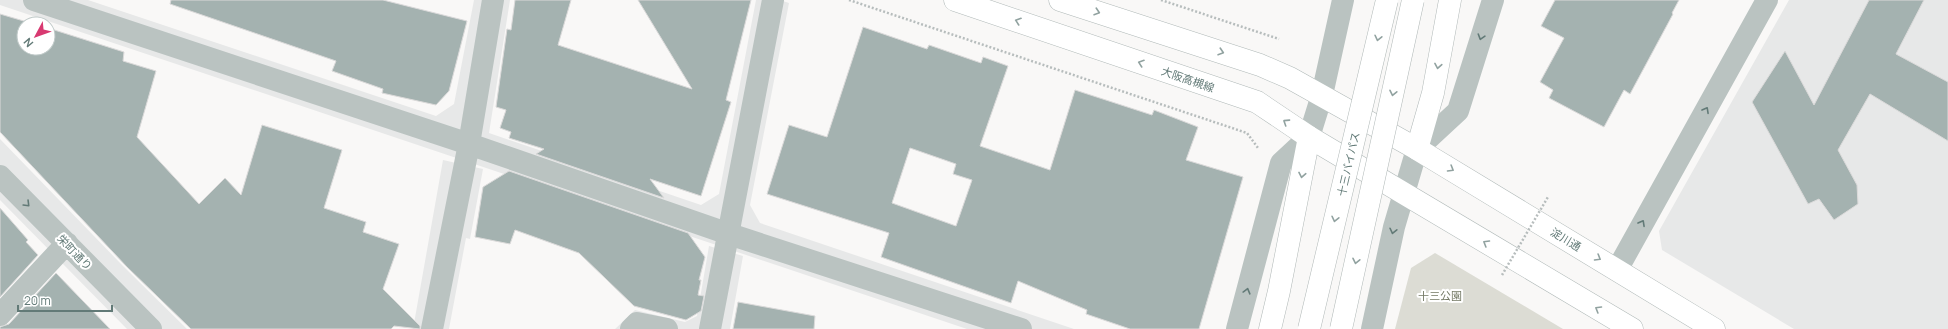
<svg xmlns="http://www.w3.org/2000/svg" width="1948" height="329" font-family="Manrope,'Noto Sans JP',sans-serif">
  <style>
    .built { fill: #e7e8e8 }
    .green { fill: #dcdcd4 }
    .building { fill: #a4b2b0; stroke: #dbdada; fill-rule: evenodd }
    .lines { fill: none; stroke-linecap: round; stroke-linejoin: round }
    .major-casing { stroke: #b0b9b8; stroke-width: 23 }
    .highway-casing { stroke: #b0b8b7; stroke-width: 23 }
    .path { stroke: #b7bdbd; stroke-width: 2.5; stroke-dasharray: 2 2; stroke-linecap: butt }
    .minor { stroke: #bac3c1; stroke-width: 22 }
    .major { stroke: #fff; stroke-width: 22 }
    .highway { stroke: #fff; stroke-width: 22 }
    .highway-bridge-casing { stroke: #b0b8b7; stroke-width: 23; stroke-linecap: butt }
    .path-bridge { stroke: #b7bdbd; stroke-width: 2.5; stroke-dasharray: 2 2; stroke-linecap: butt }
    .highway-bridge { stroke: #fff; stroke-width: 22 }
    .oneway { stroke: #91a2a0 }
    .oneway2 { stroke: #627a77 }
    .labels { text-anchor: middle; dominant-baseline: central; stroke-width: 4; stroke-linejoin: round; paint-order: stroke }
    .street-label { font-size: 11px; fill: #627a77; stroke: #fff }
    .park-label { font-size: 11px; fill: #747965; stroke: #fff }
  </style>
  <rect width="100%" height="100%" fill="#f9f8f7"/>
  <!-- built -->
  <path class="built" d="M0,0h88l348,116 18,-12 20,-104h36l-21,133 212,72 18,-11 37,-194h24l9,3 -39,202 10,18 314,106h-107l-967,-324z
    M1789,0h159v329h-154l-132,-79 -3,-19z
    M0,139l123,127 64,63h-60l-127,-129z
    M443,160l40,9 -13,70 -4,-1 -17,91h-36z
    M709,246l34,10 -13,73h-115l20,-19 50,12 12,-6z"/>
  <!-- green -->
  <path class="green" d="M1435,253l128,76h-168l16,-61z"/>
  <!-- building -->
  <path class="building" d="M171,0h212l84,21 -18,70 -13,14 -54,-12 1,-4 -51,-18 4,-10 -166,-57z
    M515,0h56l-13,45 134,44 -54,-89h113l-25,100 5,2 -30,94 -51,-17 14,19 -128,-44 8,-5 -35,-11 2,-6 -11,-4 6,-18 -10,-3 11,-78 4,1z
    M1555,0h124l-7,13 1,1 -43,80 -6,-4 -20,37 -55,-29 4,-8 -13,-8 24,-44 -23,-12z
    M1869,0h55l-28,54 52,28v59l-78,-47 -32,56 19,35 1,19 -24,16 -15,-21 -11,5 -56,-102 33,-51 29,54z
    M0,14l34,10h-10v24h24v-20l76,24 -1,9 33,10 -19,66 62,67 26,-26 16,17 21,-70 80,25 -18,58 42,14 -3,10 36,12 -16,45 37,37v3l-26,-3 -3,3h-200l-64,-62 -127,-135z
    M863,27l64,22 2,-4 52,18 2,-6 25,9 -28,80 70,24 25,-80 77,25 2,-5 44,17 -12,33 57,17 -44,152h-69l-44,-15 1,-4 -69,-29 -7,22 -130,-46 8,-24 -122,-39 22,-69 38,12zM910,148l46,16 -3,10 19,6 -16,46 -64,-23z
    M509,171l179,62 17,24 -6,23h2l-3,15 6,1 -3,15 -15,9 -52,-14 -55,-53 -64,-23 -5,14 -35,-7 8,-50z
    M0,208l28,32 -2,2 12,13 -38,42z
    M56,273l54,56h-110v-2l9,-3z
    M738,302l77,14 -1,13h-81z"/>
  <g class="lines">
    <defs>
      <path id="major" d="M955,0l302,102 52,35 323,192
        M1060,0l200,65 30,13 127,71 297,180"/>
      <path id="highway" d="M1417,149l16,-56 17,-93
        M1270,329l9,-38 30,-154"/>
    </defs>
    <!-- major casing -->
    <use href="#major" class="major-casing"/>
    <!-- highway casing -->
    <use href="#highway" class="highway-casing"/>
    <!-- path -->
    <path class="path" d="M849,0l398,133 11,15
      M1161,0l118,39"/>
    <!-- minor -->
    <path class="minor" d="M34,0l435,144 260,90 292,95
      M0,176l151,153
      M1617,270l150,-270
      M0,315l67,-72
      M432,329l37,-185 24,-144
      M631,329l6,-6 30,6
      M710,329l63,-329
      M1237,329l44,-166 28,-26 13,-42 21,-95
      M1372,329l22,-102 23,-78 41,-38 35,-111"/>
    <!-- major -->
    <use href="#major" class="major"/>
    <!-- highway -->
    <use href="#highway" class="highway"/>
    <defs>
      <path id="highway-bridge" d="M1309,329l78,-329
        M1341,329l72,-329"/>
    </defs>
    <!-- highway-bridge casing -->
    <use href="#highway-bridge" class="highway-bridge-casing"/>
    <!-- path-bridge -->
    <path class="path-bridge" d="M1502,275l46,-78"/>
    <!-- highway-bridge -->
    <use href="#highway-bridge" class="highway-bridge"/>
  </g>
  <!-- one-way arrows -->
  <defs><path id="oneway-chevron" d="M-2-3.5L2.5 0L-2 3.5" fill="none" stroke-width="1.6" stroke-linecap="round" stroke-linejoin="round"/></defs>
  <g class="oneway">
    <use href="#oneway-chevron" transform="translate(1097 12) rotate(18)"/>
    <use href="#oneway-chevron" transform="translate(1018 21) rotate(-161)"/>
    <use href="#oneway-chevron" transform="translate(1378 38) rotate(103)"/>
    <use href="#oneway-chevron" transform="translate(1221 52) rotate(18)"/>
    <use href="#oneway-chevron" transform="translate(1141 63) rotate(-161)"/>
    <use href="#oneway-chevron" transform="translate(1438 66) rotate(100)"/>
    <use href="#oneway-chevron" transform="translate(1393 93) rotate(102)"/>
    <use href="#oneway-chevron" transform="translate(1286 122) rotate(-147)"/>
    <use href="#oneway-chevron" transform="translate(1451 169) rotate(31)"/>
    <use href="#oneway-chevron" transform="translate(1302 175) rotate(101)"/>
    <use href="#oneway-chevron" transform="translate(1335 219) rotate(103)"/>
    <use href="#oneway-chevron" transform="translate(1486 243) rotate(-149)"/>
    <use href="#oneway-chevron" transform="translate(1598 258) rotate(31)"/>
    <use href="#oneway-chevron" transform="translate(1356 261) rotate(102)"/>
    <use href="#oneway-chevron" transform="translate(1598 309) rotate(-149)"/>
  </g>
  <g class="oneway2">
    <use href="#oneway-chevron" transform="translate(1481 37) rotate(107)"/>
    <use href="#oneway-chevron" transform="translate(1706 110) rotate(-61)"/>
    <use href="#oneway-chevron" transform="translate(27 204) rotate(45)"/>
    <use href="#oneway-chevron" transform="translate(1642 223) rotate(-61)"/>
    <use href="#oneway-chevron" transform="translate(1393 231) rotate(103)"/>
    <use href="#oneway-chevron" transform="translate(1247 291) rotate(-75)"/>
  </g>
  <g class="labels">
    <!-- street labels -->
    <g class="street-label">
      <text transform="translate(1188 79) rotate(19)">大阪高槻線</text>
      <text transform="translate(1348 164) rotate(-77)">十三バイパス</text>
      <text transform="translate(1566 239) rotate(31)">淀川通</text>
      <text transform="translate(75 252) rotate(46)">栄町通り</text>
    </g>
    <!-- park labels -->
    <g class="park-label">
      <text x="1440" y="295">十三公園</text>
    </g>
  </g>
  <!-- north arrow -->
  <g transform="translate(36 36) rotate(229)"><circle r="19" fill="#ffffff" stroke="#c0cac9"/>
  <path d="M0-3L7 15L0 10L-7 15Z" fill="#d83971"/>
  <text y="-6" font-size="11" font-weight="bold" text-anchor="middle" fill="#627a77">N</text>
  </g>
  <!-- scale -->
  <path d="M18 305v6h94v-6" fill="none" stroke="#627a77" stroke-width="2"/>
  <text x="24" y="305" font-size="12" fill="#627a77" stroke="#ffffff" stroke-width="3" paint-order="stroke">20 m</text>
</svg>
